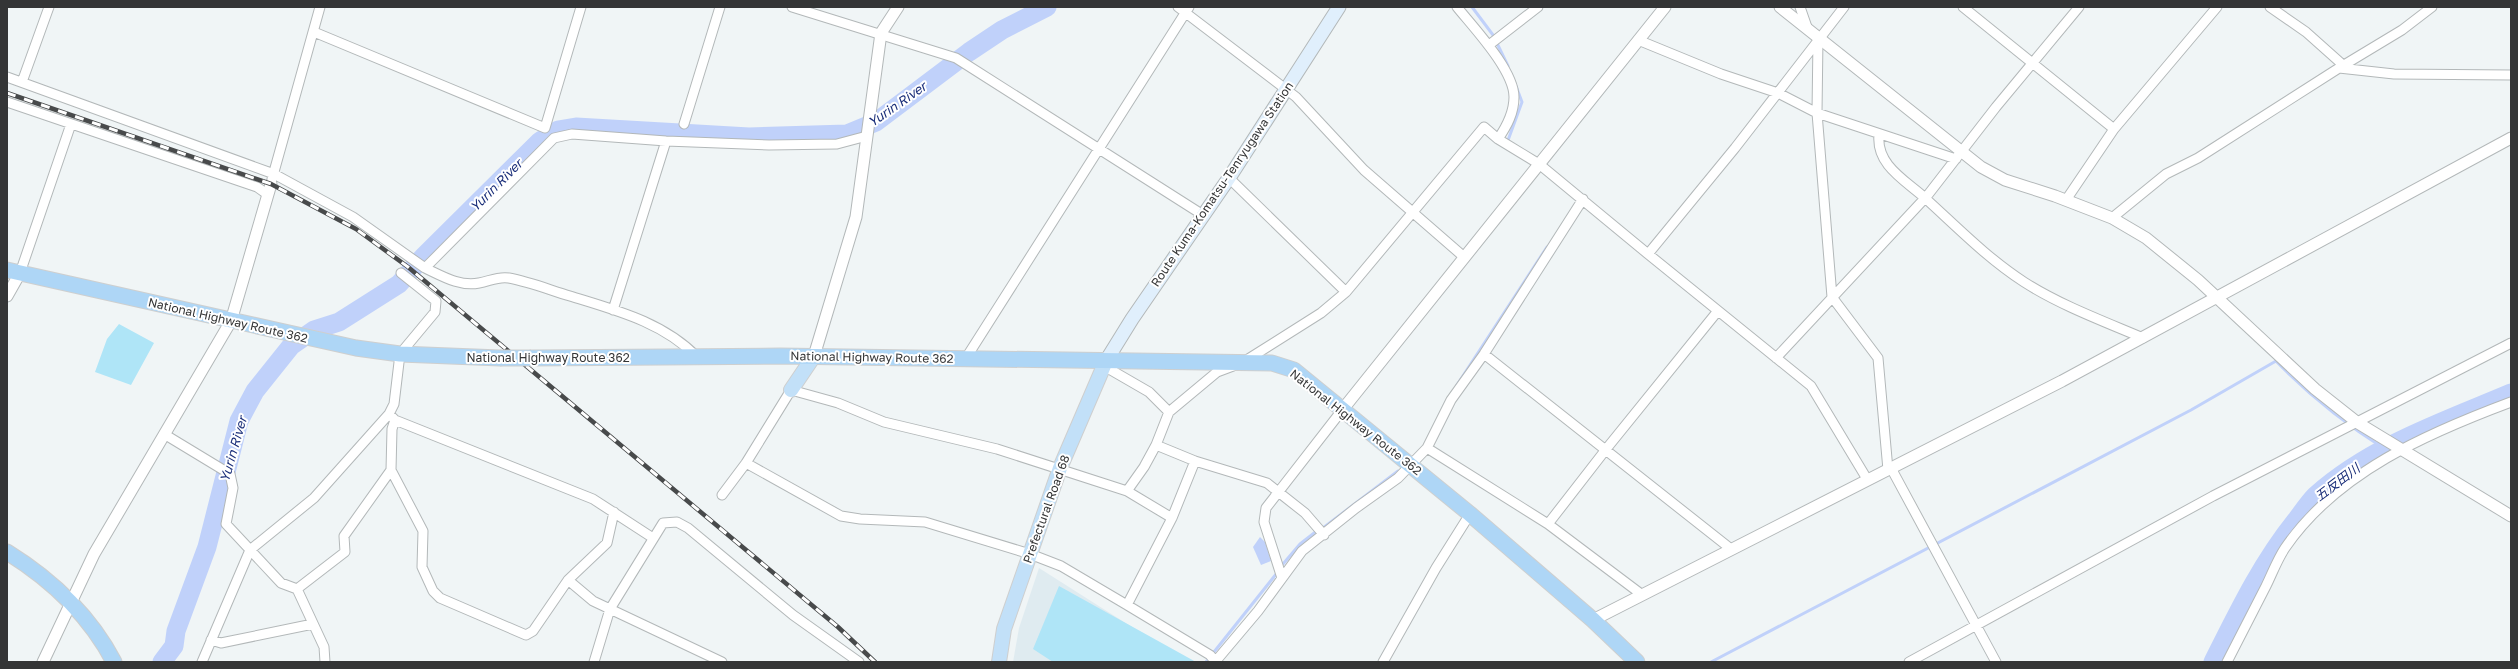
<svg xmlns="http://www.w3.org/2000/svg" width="2518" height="669" font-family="'Golos Text','Noto Sans JP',sans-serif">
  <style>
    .built { fill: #dfebf0 }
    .green { fill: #afe5f7 }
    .water { fill: #c0d1fa }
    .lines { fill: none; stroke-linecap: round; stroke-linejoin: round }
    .stream { stroke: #c0d1fa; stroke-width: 3 }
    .river { stroke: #c0d1fa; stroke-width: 19 }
    .minor-casing { stroke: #b3b8b9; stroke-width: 11 }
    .tertiary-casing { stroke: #b3b8b9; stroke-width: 13 }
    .secondary-casing { stroke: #b3b8b9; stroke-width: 15 }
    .primary-casing { stroke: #cecfcf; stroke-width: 16 }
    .trunk-casing { stroke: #cecfcf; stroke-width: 17 }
    .minor { stroke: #fff; stroke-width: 9 }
    .tertiary { stroke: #fff; stroke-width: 11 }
    .secondary { stroke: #e0effc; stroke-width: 13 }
    .primary { stroke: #c2e0f8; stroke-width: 14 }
    .trunk { stroke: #aed6f6; stroke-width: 15 }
    .rail-casing { stroke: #484a4b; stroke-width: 4.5 }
    .rail { stroke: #fff; stroke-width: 3; stroke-dasharray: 9; stroke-linecap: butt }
    .trunk-bridge-casing { stroke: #cecfcf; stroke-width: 17; stroke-linecap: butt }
    .trunk-bridge { stroke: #aed6f6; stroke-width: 15 }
    .labels { text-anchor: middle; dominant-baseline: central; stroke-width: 4; stroke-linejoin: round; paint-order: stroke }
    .street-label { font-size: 12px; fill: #343536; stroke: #fff }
    .water-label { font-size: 13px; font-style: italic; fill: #1a2e79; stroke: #fff }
  </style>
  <rect width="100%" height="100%" fill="#f0f5f6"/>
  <!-- built -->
  <path class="built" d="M1039,568l148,94h-174l6,-34z"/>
  <!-- green -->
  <path class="green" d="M119,324l35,19 -23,42 -36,-13 12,-33z
    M1059,586l137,76h-143l-20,-13z"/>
  <!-- water -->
  <path class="water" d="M1260,537l5,5 6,19 -10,4 -8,-18z"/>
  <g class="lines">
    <!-- stream -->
    <path class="stream" d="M1472,7l21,28 15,31
      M1507,143l15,-41 -6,-16
      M1457,385l90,-138
      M1323,528l75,-57
      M1283,564l17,-20 18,-14
      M1206,662l71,-89
      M1711,662l480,-252 85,-49c34,35 68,62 109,88"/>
    <!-- river -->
    <path class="river" d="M162,662l12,-16 2,-15 31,-84 32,-126 16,-30 36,-45 23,-16 25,-8 60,-38 24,-27 117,-116 18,-11 18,-3 173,10 98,-3 29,-12 93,-70 33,-22 45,-23
      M2213,662c25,-50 49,-100 84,-143 6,-8 12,-17 19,-24 55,-49 129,-74 195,-102"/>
    <defs>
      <path id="minor" d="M792,7l164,51 247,157
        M1178,7l118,90 68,73 100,87
        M1457,7c16,20 57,63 57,90 0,16 -7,29 -16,42
        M1800,7l8,23
        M1963,7l151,122
        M2270,7l36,25 37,33
        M314,32l231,96 36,-121
        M1818,38l-1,75 15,184 46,61 10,112
        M1638,40l83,34 57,19 39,20 139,46
        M1489,45l49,-38
        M2339,68l55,6 117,1
        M7,77l267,97 79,43 72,51
        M22,82l27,-75
        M7,102l250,85 10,7
        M684,124l36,-117
        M1879,135c-3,30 26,45 46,63 32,29 62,60 99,84 36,23 79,39 119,56
        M1229,178l117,114
        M272,179l48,-172
        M2066,200l48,-71 103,-122
        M2112,218l54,-44 32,-16 141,-90 63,-38 30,-23
        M1648,254l163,132 56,93
        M20,273l51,-149
        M613,310l53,-169
        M1484,354l247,195
        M697,357c-34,-35 -82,-47 -127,-61 -20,-6 -40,-14 -61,-18 -11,-2 -19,3 -30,5 -19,4 -37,-7 -54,-15l129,-130 18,-4 94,7 103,4 68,-1 30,-8
        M966,358l223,-351
        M1776,358l151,-162 69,-89 83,-100
        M1245,361l76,-48 25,-21 138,-165 14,12 41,25 109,90 87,-106 109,-141
        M1104,366l45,26 20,20
        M389,414l6,6 198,79 60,39
        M164,434l66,40 3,14 -7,36 55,59 16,6 27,58 1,15
        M1156,445l13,-33 48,-40 16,-6
        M1427,448l121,76
        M1195,461l-23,57 -45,87 83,50 5,6
        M746,463l95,53 19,3 65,3 105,32 31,12 66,39
        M1891,468l105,194
        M391,470l32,61 -1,36 11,24 7,7 86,37 7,-4 35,-51 39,-37 7,-31
        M1127,491l45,27
        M722,495l24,-32 45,-73 47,13 46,19 113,27 130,42 17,-24 12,-22 39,16 72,22 38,30 19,22
        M1282,578l-18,-56 2,-14 77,-99
        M568,580l25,21 129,61
        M297,589l48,-37 -1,-16 47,-66 1,-41 3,-9
        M1641,594l-93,-70 59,-76 110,-136
        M211,640l10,3 92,-19
        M202,662l48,-112 64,-52 75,-84 5,-10 6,-50 35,-42 1,-11 -35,-28
        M594,662l16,-53 53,-86 14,-1 11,6 105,87 66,47
        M1215,662l43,-51 44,-60 54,-43 42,-30 29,-30 24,-48 33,-46 99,-155
        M1383,662l53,-94 34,-54
        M1909,662l304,-166 298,-153
        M2227,662c13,-25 26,-51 39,-76 6,-12 11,-26 19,-38 52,-76 143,-115 226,-146"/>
      <path id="tertiary" d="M1780,7l201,160 24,13 50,16 57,22 34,20 52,42 117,109 43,34 153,93
        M7,296l13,-23
        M814,356l42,-139 25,-184 17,-26
        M1343,409l322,-402
        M1593,620l469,-239 449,-243
        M43,662l51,-108 137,-233 40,-137"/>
      <path id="secondary" d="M1106,361l26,-42 97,-141 110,-171"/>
      <path id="primary" d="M791,390l23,-34
        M999,662l5,-33 56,-161 46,-107"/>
      <path id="trunk" d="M7,270l349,78 44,6 100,4
        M531,358l249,-2 492,7 22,7 176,144 123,106 44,42
        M7,552c45,28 82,62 107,110"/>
    </defs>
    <!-- minor casing -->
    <use href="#minor" class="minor-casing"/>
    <!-- tertiary casing -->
    <use href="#tertiary" class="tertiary-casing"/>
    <!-- secondary casing -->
    <use href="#secondary" class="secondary-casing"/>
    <!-- primary casing -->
    <use href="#primary" class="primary-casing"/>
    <!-- trunk casing -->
    <use href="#trunk" class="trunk-casing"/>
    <!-- minor -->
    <use href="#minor" class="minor"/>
    <!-- tertiary -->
    <use href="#tertiary" class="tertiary"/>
    <!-- secondary -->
    <use href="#secondary" class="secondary"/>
    <!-- primary -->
    <use href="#primary" class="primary"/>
    <!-- trunk -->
    <use href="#trunk" class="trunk"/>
    <defs>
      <path id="rail" d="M7,93l264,91 85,45 52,38 430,360 37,35"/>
    </defs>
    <!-- rail casing -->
    <use href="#rail" class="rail-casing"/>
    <!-- rail -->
    <use href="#rail" class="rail"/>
    <defs>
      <path id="trunk-bridge" d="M500,358h31"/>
    </defs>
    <!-- trunk-bridge casing -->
    <use href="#trunk-bridge" class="trunk-bridge-casing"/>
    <!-- trunk-bridge -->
    <use href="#trunk-bridge" class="trunk-bridge"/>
  </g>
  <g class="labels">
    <!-- street labels -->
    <g class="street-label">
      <text transform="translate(1222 184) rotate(-56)">Route Kuma-Komatsu-Tenryugawa Station</text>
      <text transform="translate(228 320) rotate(13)">National Highway Route 362</text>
      <text x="548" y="357">National Highway Route 362</text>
      <text transform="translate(872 357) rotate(1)">National Highway Route 362</text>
      <text transform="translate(1356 422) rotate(38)">National Highway Route 362</text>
      <text transform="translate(1046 509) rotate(-70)">Prefectural Road 68</text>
    </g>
    <!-- water labels -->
    <g class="water-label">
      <text transform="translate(897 104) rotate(-35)">Yurin River</text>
      <text transform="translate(496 185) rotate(-45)">Yurin River</text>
      <text transform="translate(233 449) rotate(-74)">Yurin River</text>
      <text transform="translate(2337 482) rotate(-37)">五反田川</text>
    </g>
  </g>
  <!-- border -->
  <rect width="2518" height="669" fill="none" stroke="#343536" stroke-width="16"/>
</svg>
